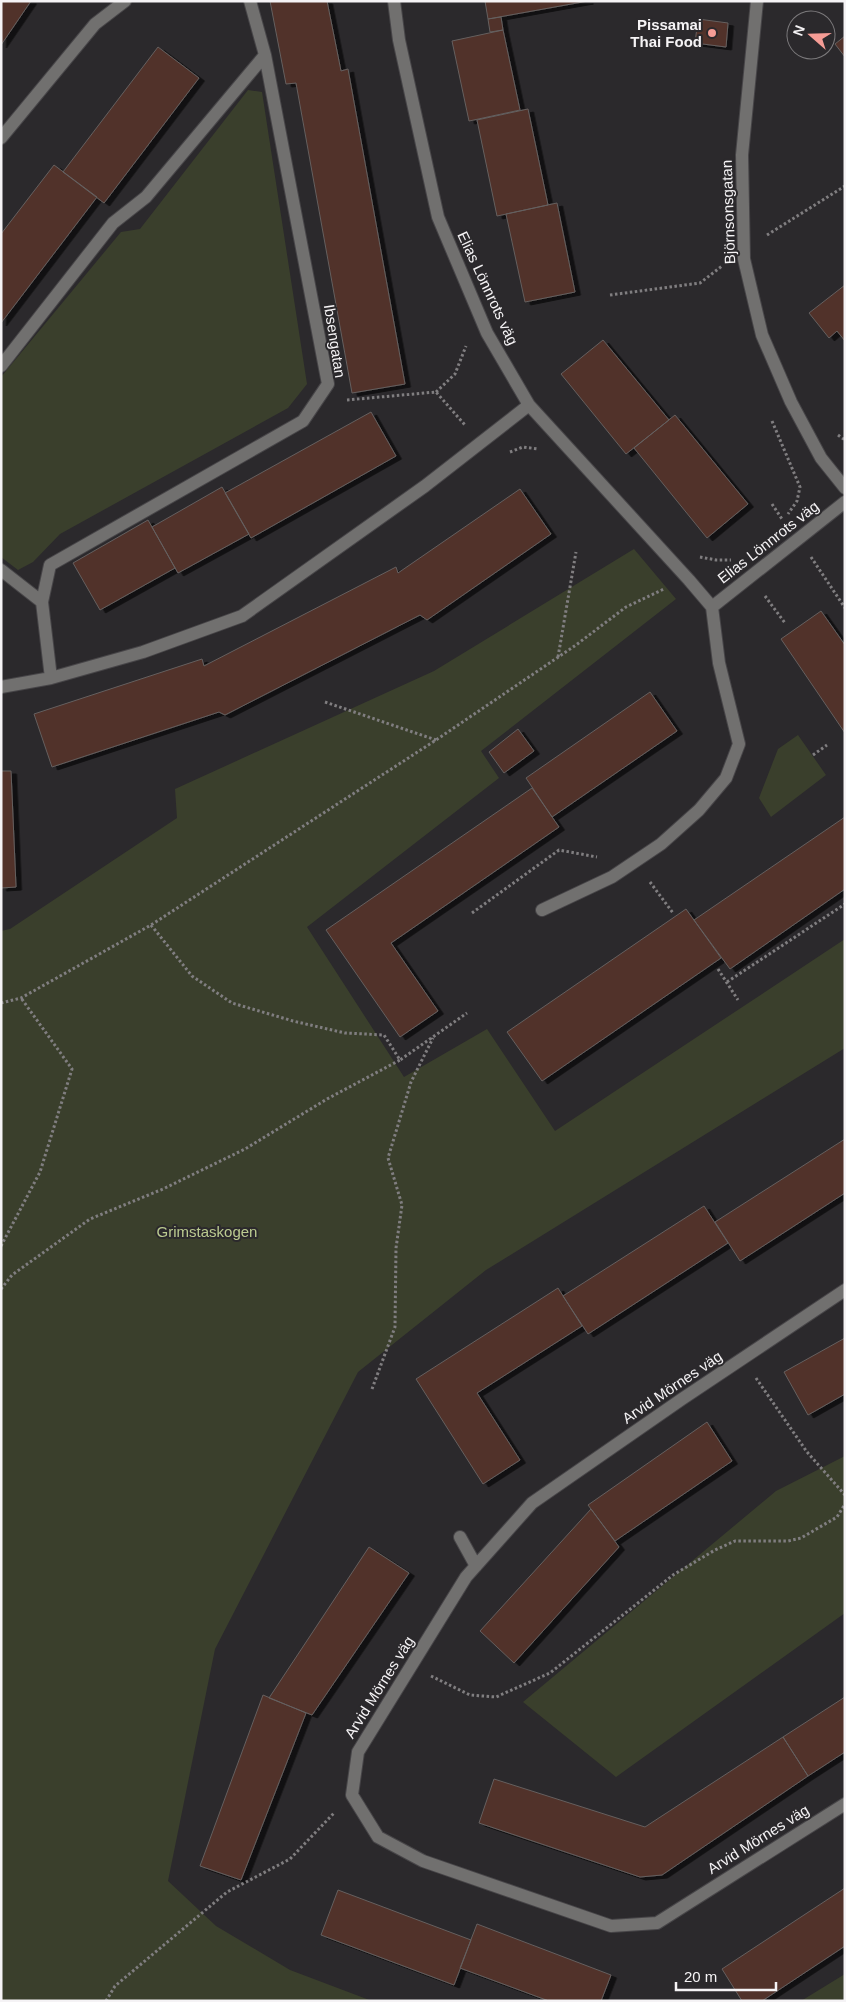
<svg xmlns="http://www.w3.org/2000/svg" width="846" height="2002" font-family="Arial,sans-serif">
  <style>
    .green { fill: #3a3f2c }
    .building { fill: #513029; stroke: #65605f; filter: url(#shadow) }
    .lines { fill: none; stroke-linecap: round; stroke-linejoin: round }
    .minor-casing { stroke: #474548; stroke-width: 14 }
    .path { stroke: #807e80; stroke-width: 3; stroke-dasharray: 2.5 2.5; stroke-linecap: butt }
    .minor { stroke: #71706f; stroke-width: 12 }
    .poi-dot { fill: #f59c95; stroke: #2b292c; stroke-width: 2 }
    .labels { text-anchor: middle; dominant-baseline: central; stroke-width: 4; stroke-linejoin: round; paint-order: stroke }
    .poi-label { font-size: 15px; font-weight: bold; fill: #f5f3f5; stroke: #2b292c; text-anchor: end }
    .street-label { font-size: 15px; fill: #f5f3f5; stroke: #2b292c }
    .park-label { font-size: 15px; fill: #bbcb90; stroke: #2b292c }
  </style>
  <defs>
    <filter id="shadow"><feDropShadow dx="5.5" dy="3" stdDeviation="0" flood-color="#0009"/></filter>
  </defs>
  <rect width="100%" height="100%" fill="#2b292c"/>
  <!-- green -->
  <path class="green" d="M248,90l14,2 45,292 -19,24 -228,126 -27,28 -15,8 -17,-13v-180l120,-145 19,-3z
    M634,549l42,50 -195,152 18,27 -192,149 97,150 83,-48 68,102 290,-192v109l-359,222 -128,102 -143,277 -47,232 48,45 74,44 82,31h-371v-1070l9,-2 167,-111 -2,-29 259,-118z
    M798,735l28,40 -55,42 -12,-19 19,-49z
    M845,1456v157l-229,164 -93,-75 253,-211z
    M845,1974v27h-44z"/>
  <!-- building -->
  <path class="building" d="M1,1h30l-30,44z
    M270,1h57l14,70 7,-2 57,315 -53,9 -56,-310 -10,1z
    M485,1h103l-100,18z
    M501,17l2,13 -13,2 -2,-13z
    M698,19l30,4 -2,24 -31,-4z
    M503,30l17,80 -51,11 -17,-80z
    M845,36v21l-10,-13z
    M158,47l41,31 -95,125 -41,-31z
    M528,109l20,96 -51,11 -20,-96z
    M54,165l43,32 -96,126v-89z
    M557,203l18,89 -50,10 -19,-88z
    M845,285v56l-8,-10 -8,7 -20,-25z
    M603,340l66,80 -43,34 -65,-80z
    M371,412l25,44 -145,82 -26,-45z
    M675,415l73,89 -41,34 -73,-90z
    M222,487l27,47 -71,39 -26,-46z
    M520,489l31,45 -124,86 -7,-5 -195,100 -6,-3 -167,55 -18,-53 168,-55 2,7 192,-99 2,6z
    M148,520l27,48 -75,42 -27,-47z
    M821,611l24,34v88l-64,-94z
    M650,692l27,39 -125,86 -26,-39z
    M518,729l16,22 -30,22 -15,-21z
    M1,771h10l5,116 -15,1z
    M532,788l27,39 -168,116 47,68 -38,26 -74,-107z
    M845,817v72l-115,80 -36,-49z
    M686,909l35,49 -179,123 -35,-49z
    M845,1139v54l-105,68 -25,-39z
    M704,1206l24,37 -140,91 -25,-38z
    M558,1288l24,38 -105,67 43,67 -37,24 -67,-105z
    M845,1338v56l-37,21 -24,-43z
    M707,1422l25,39 -117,80 -27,-36z
    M591,1509l28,38 -105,116 -34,-32z
    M369,1547l40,26 -97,142 -43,-17z
    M263,1695l43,18 -65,167 -41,-14z
    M845,1697v55l-37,24 -25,-39z
    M783,1737l25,39 -146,99 -22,2 -161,-54 15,-44 151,48z
    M845,1888v58l-83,55h-20l-20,-32z
    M338,1890l133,50 -17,45 -133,-50z
    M477,1924l134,51 -10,26h-52l-89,-33z"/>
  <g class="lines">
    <defs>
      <path id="minor" d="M394,1l5,39 39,177 49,116 42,72 160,175 23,27
        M757,1l-15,154 2,104 18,76 29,67 30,56 24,30
        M1,138l94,-114 30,-23
        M1,366l112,-143 33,-26 119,-142
        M1,570l41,32
        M51,678l-9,-76 8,-37 253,-144 25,-37 -63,-329 -15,-54
        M1,687l50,-9 92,-26 99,-36 183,-130 104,-81
        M542,910l70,-33 49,-33 38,-34 27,-32 13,-34 -20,-81 -7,-56 133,-105
        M845,1290l-163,109 -150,104 -66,74 -108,175 -6,43 26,42 45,24 188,65 46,-3 188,-119
        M460,1537l16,29"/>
    </defs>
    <!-- minor casing -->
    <use href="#minor" class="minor-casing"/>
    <!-- path -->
    <path class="path" d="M767,235l78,-49
      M610,295l90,-12 22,-17
      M436,392l19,-18 11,-28
      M347,400l89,-8 29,33
      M772,421l28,66 -3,14 -9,13
      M838,435l7,5
      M510,452l13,-5 15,2
      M772,504l10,15
      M700,557l16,3h15
      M811,557l34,51
      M765,596l20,27
      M558,657l18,-105
      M325,702l111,38
      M813,755l14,-10
      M650,882l23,31
      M472,913l87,-63 38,7
      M151,925l41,51 40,27 61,18 52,12 39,2 16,25 67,-47
      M718,969l20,31
      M727,982l118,-78
      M1,1003l20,-5 130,-73 285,-185 140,-95 50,-38 38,-18
      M1,1246l39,-74 32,-103 -51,-71
      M1,1289l11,-14 78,-56 73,-30 82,-40 82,-50 73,-39
      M756,1378l51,74 38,43
      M372,1389l23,-62 1,-79 6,-43 -14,-47 23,-76 22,-44
      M431,1676l39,19 26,2 54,-24 123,-98 42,-25 20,-9h53l13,-3 36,-21 8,-13
      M106,2001l9,-15 112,-94 63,-33 45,-47"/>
    <!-- minor -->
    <use href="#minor" class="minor"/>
  </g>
  <!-- markers -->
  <circle class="poi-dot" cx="712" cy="33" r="5"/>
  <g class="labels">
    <!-- poi labels -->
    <g class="poi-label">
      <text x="702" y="24">Pissamai<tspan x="702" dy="17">Thai Food</tspan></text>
    </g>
    <!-- street labels -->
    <g class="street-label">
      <text transform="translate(728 212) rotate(-92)">Björnsonsgatan</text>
      <text transform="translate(488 288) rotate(65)">Elias Lönnrots väg</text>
      <text transform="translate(335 341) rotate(81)">Ibsengatan</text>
      <text transform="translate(768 542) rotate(-38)">Elias Lönnrots väg</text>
      <text transform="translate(672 1387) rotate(-34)">Arvid Mörnes väg</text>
      <text transform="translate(379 1687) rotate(-58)">Arvid Mörnes väg</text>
      <text transform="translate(758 1839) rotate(-32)">Arvid Mörnes väg</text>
    </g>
    <!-- park labels -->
    <g class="park-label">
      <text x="207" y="1231">Grimstaskogen</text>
    </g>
  </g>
  <!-- border -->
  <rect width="846" height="2002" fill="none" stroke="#f5f3f5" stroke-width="5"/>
  <!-- north arrow -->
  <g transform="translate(811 35) rotate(290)"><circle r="24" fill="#2b292c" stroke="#7c7a7c"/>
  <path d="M0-4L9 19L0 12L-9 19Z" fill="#f59c95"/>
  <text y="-8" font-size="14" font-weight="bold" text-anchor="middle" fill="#f5f3f5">N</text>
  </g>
  <!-- scale -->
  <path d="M676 1982v8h100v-8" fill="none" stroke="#f5f3f5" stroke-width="2.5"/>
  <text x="684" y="1982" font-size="15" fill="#f5f3f5" stroke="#2b292c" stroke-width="4" paint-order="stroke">20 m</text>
</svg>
